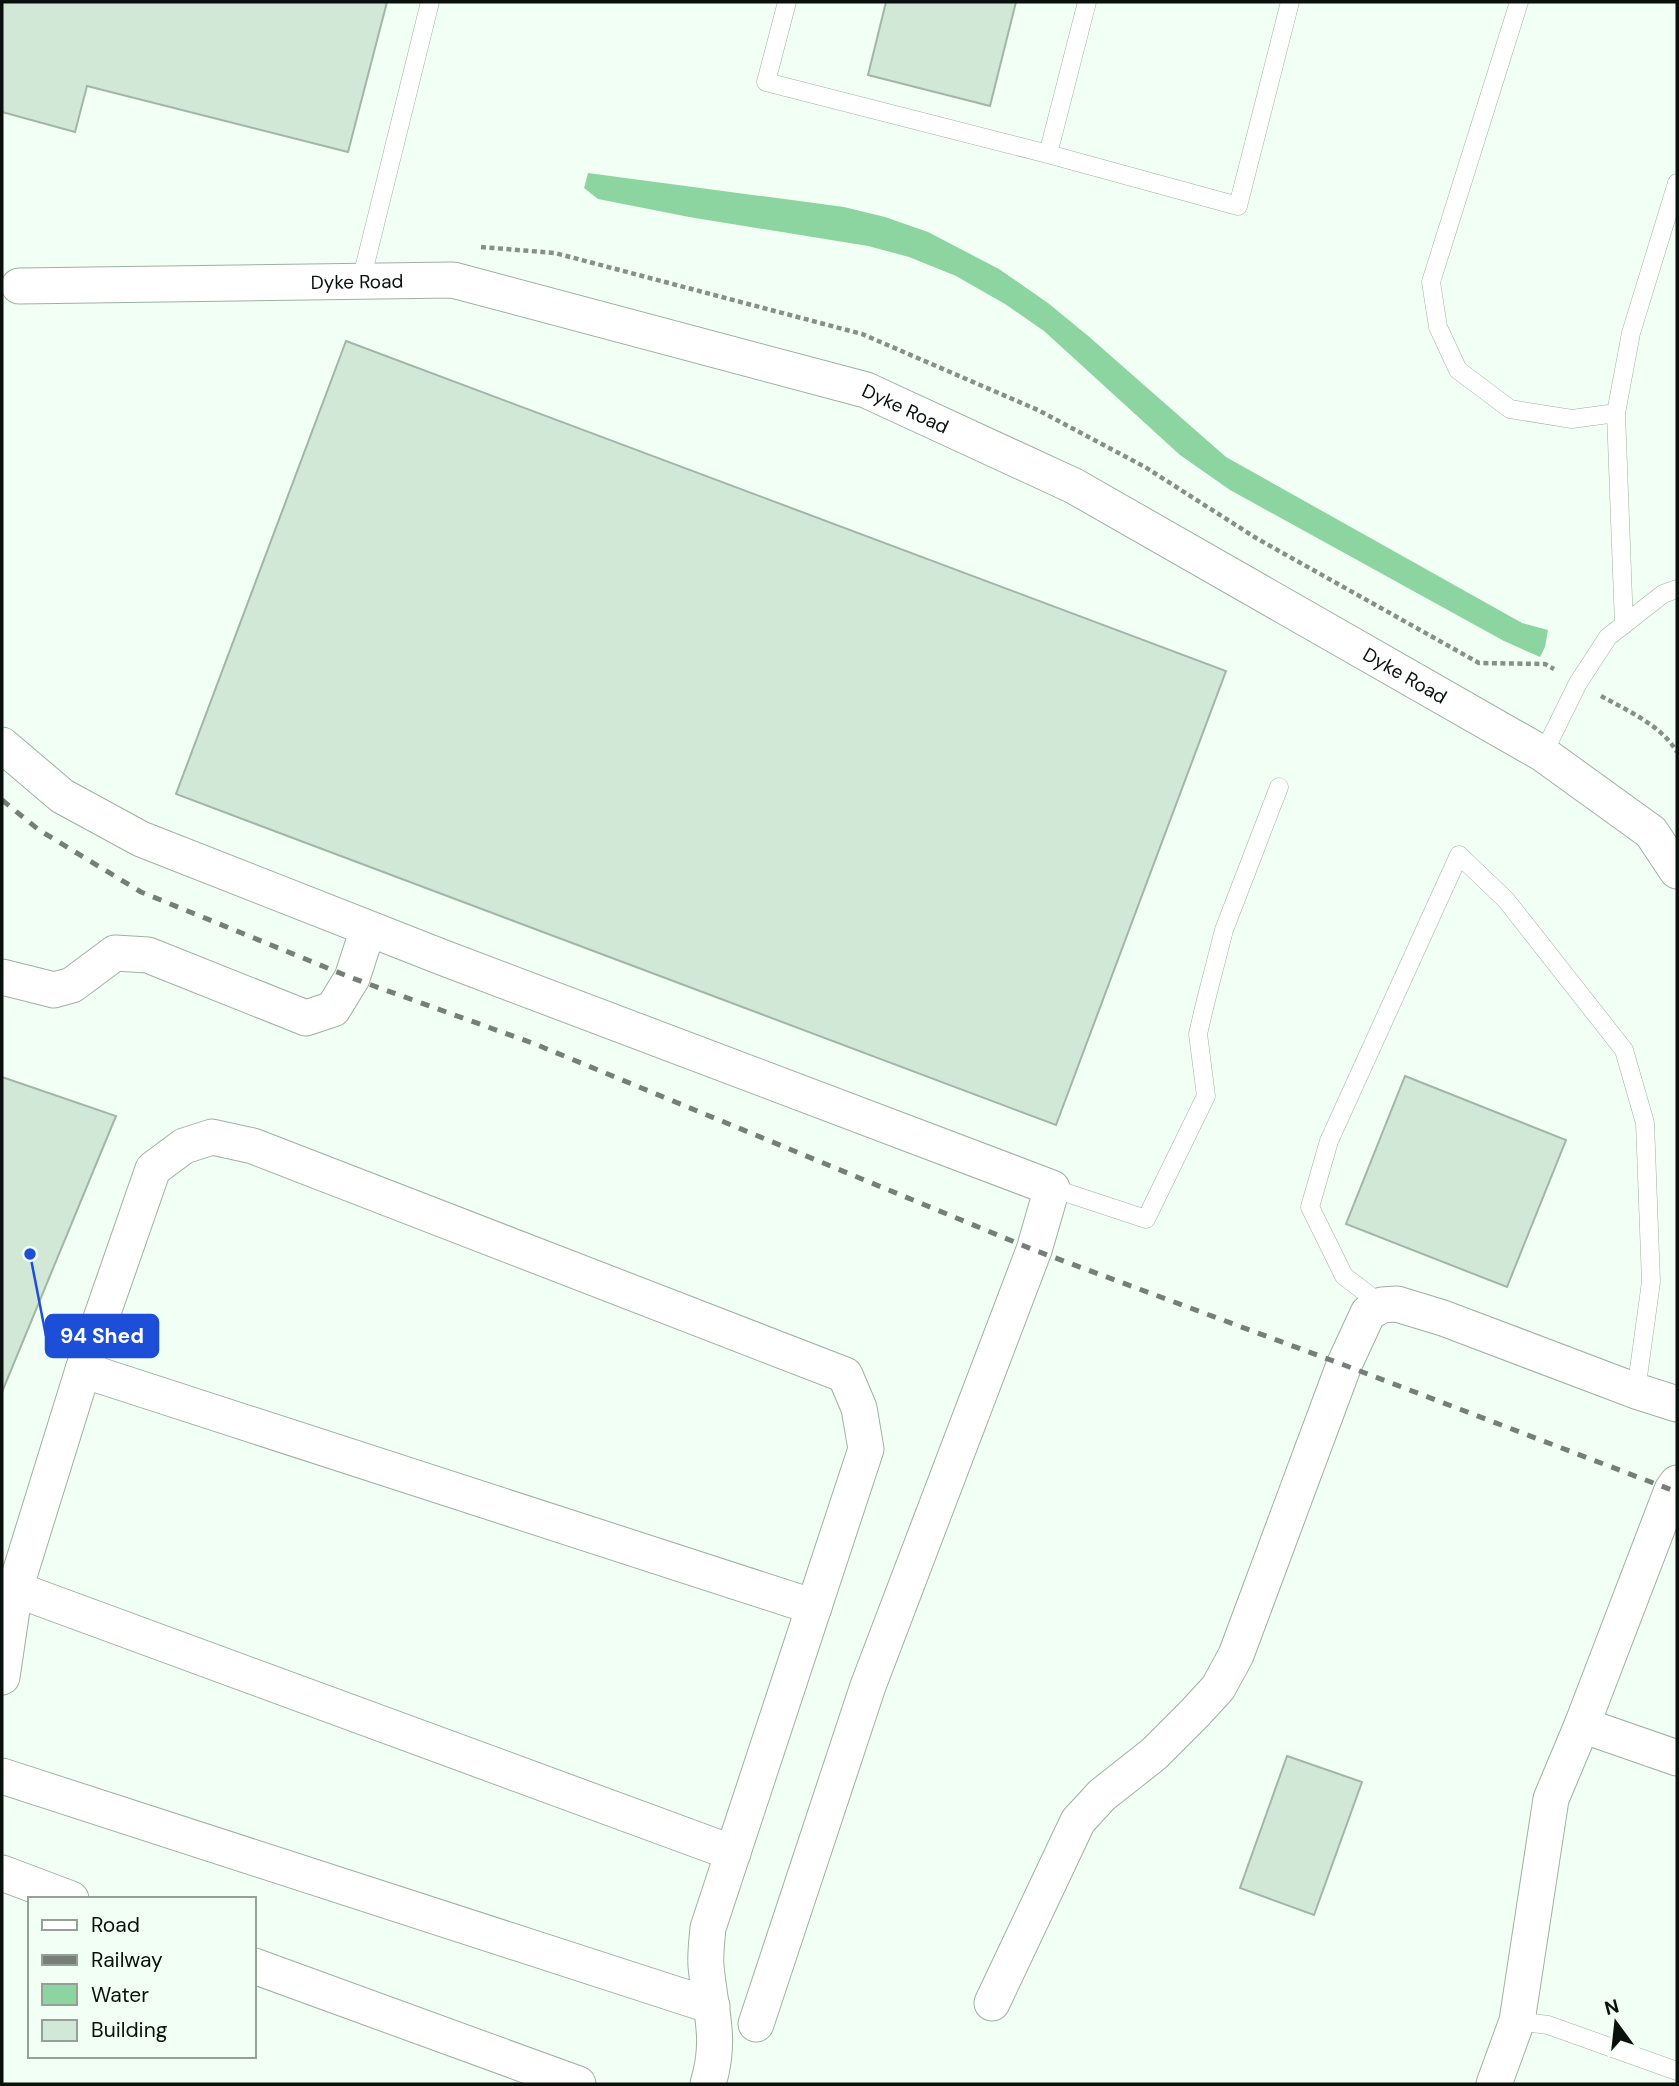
<svg xmlns="http://www.w3.org/2000/svg" width="1679" height="2086" font-family="'DM Sans',sans-serif">
  <style>
    .water { fill: #8dd5a0 }
    .building { fill: #d2e8d7; stroke: #a2b6a6; stroke-width: 2 }
    .lines { fill: none; stroke-linecap: round; stroke-linejoin: round }
    .lane-casing { stroke: #9db1a1; stroke-width: 19 }
    .street-casing { stroke: #9db1a1; stroke-width: 37 }
    .path { stroke: #869088; stroke-width: 4.5; stroke-dasharray: 5 3.5; stroke-linecap: butt }
    .lane { stroke: #fff; stroke-width: 18 }
    .street { stroke: #fff; stroke-width: 35 }
    .rail { stroke: #757f77; stroke-width: 5; stroke-dasharray: 9 9; stroke-linecap: butt }
    .labels { text-anchor: middle; dominant-baseline: central; stroke-width: 6; stroke-linejoin: round; paint-order: stroke }
    .street-label { font-size: 19px; fill: #0a110c; stroke: #f2fff4 }
    .leader { fill: none; stroke: #1d4ed8; stroke-width: 2.5 }
    .callout-dot { fill: #1d4ed8; stroke: #f2fff4; stroke-width: 2.5 }
    .callout { fill: #1d4ed8; stroke: #1d4ed8; stroke-width: 2.5 }
    .callout-label { font-size: 21px; text-anchor: middle; font-weight: bold; fill: #fff }
  </style>
  <rect width="100%" height="100%" fill="#f2fff4"/>
  <!-- water -->
  <path class="water" d="M588,173l256,34 41,10 43,15 71,37 49,34 39,32 139,122 296,166 26,7 -3,17 -5,10 -36,-16 -274,-151 -50,-35 -136,-124 -39,-27 -49,-28 -47,-19 -41,-11 -179,-29 -91,-18 -14,-11z"/>
  <!-- building -->
  <path class="building" d="M2,2h385l-39,150 -261,-66 -12,46 -73,-20z
    M886,2h130l-26,104 -122,-31z
    M346,341l880,330 -170,454 -880,-331z
    M1405,1076l161,64 -59,147 -161,-63z
    M2,1077l114,39 -114,276z
    M1287,1756l75,26 -48,133 -74,-27z"/>
  <g class="lines">
    <defs>
      <path id="lane" d="M787,2l-21,80 282,72 190,52 52,-204
        M1519,2l-88,280 7,45 20,43 52,39 62,10 44,-6
        M1048,154l39,-152
        M361,281l69,-279
        M1624,625l-8,-212 15,-80 46,-150
        M1543,754l35,-71 30,-46 55,-43 14,-5
        M1052,1188l94,31 60,-123 -8,-62 7,-30 19,-74 55,-143
        M1382,1305l-38,-29 -34,-69 19,-66 130,-286 47,45 118,150 21,73 6,159 -15,109
        M1517,2021l31,4 129,46"/>
      <g id="street">
        <path id="s1" d="M19,286l434,-6 413,110 208,96 469,268 108,78 26,39"/>
        <path d="M2,745l60,51 79,43 303,119 608,230 -18,62 -166,436 -112,338"/>
        <path d="M2,977l52,13 18,-5 43,-32 33,2 158,63 27,-9 19,-31 16,-49"/>
        <path d="M83,1370l731,237"/>
        <path d="M15,1589l718,264"/>
        <path d="M2,1677l13,-88 68,-219 70,-201 31,-23 28,-9 41,9 592,229 14,33 7,41 -158,479c-1,12 -3,26 -2,38 4,45 16,72 2,118"/>
        <path d="M1582,1725l95,33"/>
        <path d="M2,1776l710,230"/>
        <path d="M2,1873l69,26"/>
        <path d="M254,1966l324,118"/>
        <path d="M992,2003l86,-182 24,-26 52,-41 40,-40 24,-26 18,-33 108,-290 24,-52 14,-8 15,-1 46,14 193,73 41,13"/>
        <path d="M1494,2084l23,-63 34,-222 31,-74 90,-235 5,-7"/>
      </g>
    </defs>
    <!-- lane casing -->
    <use href="#lane" class="lane-casing"/>
    <!-- street casing -->
    <use href="#street" class="street-casing"/>
    <!-- path -->
    <path class="path" d="M481,247l74,6 307,81 176,76 107,57 111,71 223,125 66,1 9,5
      M1601,696c27,15 60,29 76,56"/>
    <!-- lane -->
    <use href="#lane" class="lane"/>
    <!-- street -->
    <use href="#street" class="street"/>
    <!-- rail -->
    <path class="rail" d="M2,800l37,30 102,62 211,86 183,66 499,206 310,115 333,127"/>
  </g>
  <g class="labels">
    <!-- street labels -->
    <g class="street-label">
      <text stroke="none"><textPath href="#s1" startOffset="338">Dyke Road</textPath></text>
      <text stroke="none"><textPath href="#s1" startOffset="905">Dyke Road</textPath></text>
      <text stroke="none"><textPath href="#s1" startOffset="1472">Dyke Road</textPath></text>
    </g>
  </g>
  <!-- callouts -->
  <path class="leader" d="M30 1254L46 1336"/>
  <circle class="callout-dot" cx="30" cy="1254" r="7"/>
  <rect class="callout" x="46" y="1315" width="112" height="42" rx="7"/>
  <g class="callout-label">
    <text x="102" y="1343">94 Shed</text>
  </g>
  <!-- border -->
  <rect width="1679" height="2086" fill="none" stroke="#0a110c" stroke-width="7"/>
  <!-- legend -->
  <rect x="28" y="1897" width="228" height="161" fill="#f2fff4" stroke="#95a097" stroke-width="2"/>
  <rect x="42" y="1920" width="35" height="10" fill="#ffffff" stroke="#95a097" stroke-width="2"/>
  <text x="91" y="1932" font-size="21" fill="#0a110c">Road</text>
  <rect x="42" y="1955" width="35" height="10" fill="#757f77" stroke="#95a097" stroke-width="2"/>
  <text x="91" y="1967" font-size="21" fill="#0a110c">Railway</text>
  <rect x="42" y="1984" width="35" height="21" fill="#8dd5a0" stroke="#95a097" stroke-width="2"/>
  <text x="91" y="2002" font-size="21" fill="#0a110c">Water</text>
  <rect x="42" y="2020" width="35" height="21" fill="#d2e8d7" stroke="#95a097" stroke-width="2"/>
  <text x="91" y="2037" font-size="21" fill="#0a110c">Building</text>
  <!-- north arrow -->
  <g transform="translate(1616 2023) rotate(345)" stroke="#f2fff4" stroke-width="5" paint-order="stroke">
  <path d="M0-5L12 26L0 18L-12 26Z" fill="#0a110c"/>
  <text y="-10" font-size="19" font-weight="bold" text-anchor="middle" fill="#0a110c">N</text>
  </g>
</svg>
